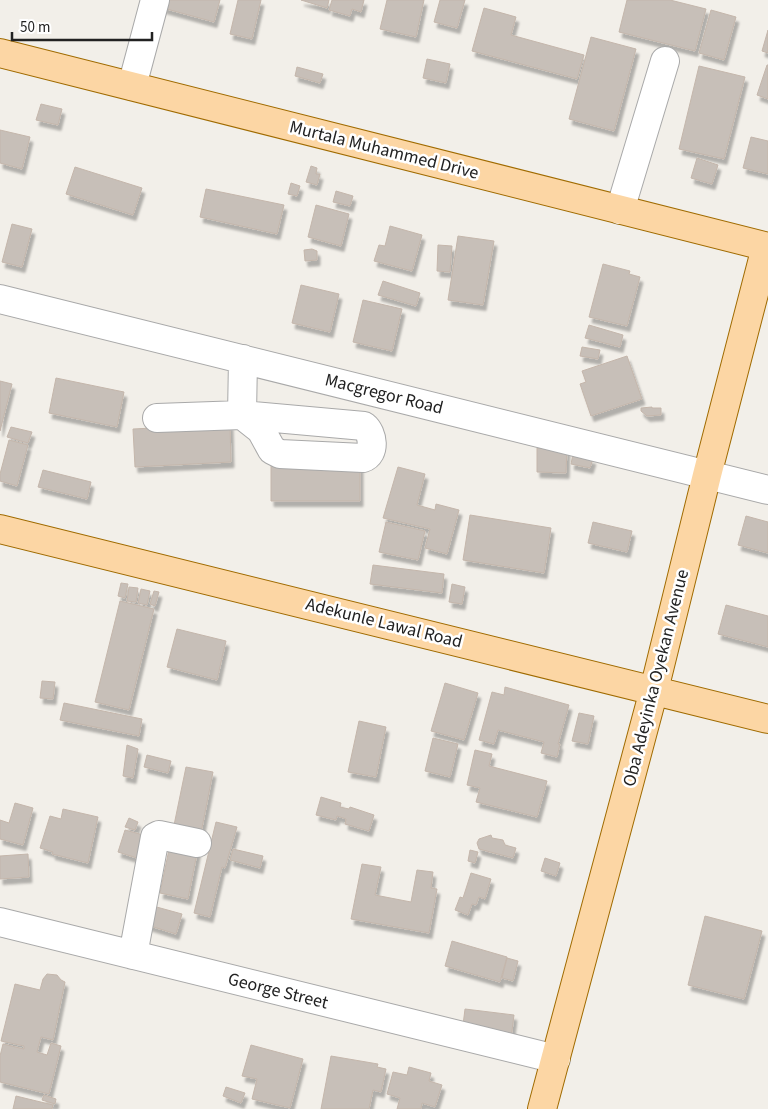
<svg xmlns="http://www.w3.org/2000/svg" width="768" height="1109" font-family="'Source Sans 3',sans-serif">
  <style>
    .building { fill: #c7bfb8; stroke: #c4b6ab; filter: url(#shadow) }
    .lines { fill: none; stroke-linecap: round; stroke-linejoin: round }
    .minor-casing { stroke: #a9a9a9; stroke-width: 30 }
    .major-casing { stroke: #a06b00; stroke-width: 30 }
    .minor { stroke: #fff; stroke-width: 28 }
    .major { stroke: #fcd6a4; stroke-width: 28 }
    .labels { text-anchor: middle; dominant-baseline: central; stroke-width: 5; stroke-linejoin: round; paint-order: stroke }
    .street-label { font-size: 18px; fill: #222; stroke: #fff }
  </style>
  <defs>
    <filter id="shadow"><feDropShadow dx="3" dy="5.5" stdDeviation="1" flood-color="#0004"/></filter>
  </defs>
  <rect width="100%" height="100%" fill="#f2efe9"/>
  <!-- building -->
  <path class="building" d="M165,0h55l-6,22 -51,-14z
    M238,0h23l-9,39 -22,-5z
    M301,0h28l-2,8z
    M332,0h32l-3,12 -9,-3 -2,7 -21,-6z
    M387,0h37l-8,37 -36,-8z
    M440,0h25l-8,28 -23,-6z
    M627,0h43l36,9 -11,42 -76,-19z
    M484,8l32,9 -5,18 73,20 -7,24 -105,-28z
    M711,10l25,7 -12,43 -25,-7z
    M768,30v23l-6,-2z
    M591,37l45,12 -22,82 -45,-12z
    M427,59l23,5 -4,19 -23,-5z
    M767,65h1v34l-11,-4z
    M699,66l46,11 -21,82 -45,-10z
    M297,67l26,7 -3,9 -25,-7z
    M41,104l21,5 -4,16 -22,-5z
    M0,130l30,7 -8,32 -22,-6z
    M751,137l17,4v33l-25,-6z
    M697,158l21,7 -6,19 -21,-6z
    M311,166l6,2 -1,6h4l-3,11 -11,-3z
    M75,167l67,21 -9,27 -67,-21z
    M291,183l9,3 -3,10 -9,-2z
    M206,189l78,16 -7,29 -77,-17z
    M336,191l17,5 -3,10 -17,-4z
    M316,205l33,9 -8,32 -33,-9z
    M12,224l20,5 -10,38 -20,-5z
    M390,226l32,9 -10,36 -38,-10 5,-16 6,1z
    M458,236l36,5 -11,64 -35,-5z
    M438,245l14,1 -2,26 -13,-1z
    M312,249l5,2v9l-12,1 -1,-11z
    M603,264l27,7 -1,3 11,3 -13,49 -38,-9z
    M383,281l37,12 -4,13 -38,-11z
    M301,285l38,9 -9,38 -38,-9z
    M363,300l39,9 -10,42 -39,-9z
    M589,325l34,10 -3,12 -35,-9z
    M582,347l18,3 -2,9 -18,-3z
    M627,356l15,43 -51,17 -11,-32 6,-2 -4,-11z
    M56,378l68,14 -7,35 -68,-14z
    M0,381l12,3 -12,47z
    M652,407v1h9v7l-14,1 -6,-5v-3z
    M230,424l1,38 -96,5 -2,-38z
    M11,427l21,5 -4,11 -21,-6z
    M9,440l19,5 -11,41 -17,-5v-7z
    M537,448l30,1 -1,24 -29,-1z
    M573,454l20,5 -3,9 -19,-4z
    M271,465h89v36h-89z
    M398,467l27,7 -8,31 18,5 1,-6 23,6 -12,44 -22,-6 5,-19 -47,-11z
    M43,470l48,12 -4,17 -49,-12z
    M470,515l81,13 -7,45 -81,-13z
    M746,516l22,6v31l-30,-8z
    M386,522l39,9 -7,29 -39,-8z
    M593,522l39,9 -5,21 -39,-9z
    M373,565l71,9 -2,19 -72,-9z
    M121,583l7,1 -3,14 -7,-2z
    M452,584l13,3 -3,17 -13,-2z
    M129,587l9,1 -2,14 -9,-1z
    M141,589l9,2 -3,14 -9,-2z
    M154,591l5,1 -4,14 -5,-2z
    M120,601l34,8 -25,101 -34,-8z
    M726,605l42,11v31l-50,-13z
    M177,629l49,12 -9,39 -50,-13z
    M42,681l13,1 -2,17 -13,-1z
    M445,683l33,10 -14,47 -33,-9z
    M505,687l64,18 -11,39h2l-3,13 -16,-4 3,-11 -46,-12 -4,14 -15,-4 13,-48 12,3z
    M64,703l78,16 -3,17 -79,-16z
    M579,713l15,3 -6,28 -16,-3z
    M359,721l27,6 -10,50 -28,-5z
    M433,738l25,6 -8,33 -25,-6z
    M127,745l11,4 -5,29 -10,-2z
    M475,750l17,4 -3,12 58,15 -10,36 -61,-15 4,-14 -13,-3z
    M147,755l24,6 -3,12 -24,-6z
    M186,767l27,5 -25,127 -28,-6z
    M321,797l20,6 -1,4 9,2 1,-2 24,8 -5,16 -24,-7 1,-5 -9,-3 -1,4 -20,-5z
    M15,803l18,5 -10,37 -23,-6v-19l9,3z
    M63,809l35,8 -10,46 -36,-9 1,-2 -13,-4 10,-32 11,3z
    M129,818l9,4 -3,8 -10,-3z
    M216,822l21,5 -12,41 -3,-1 -12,50 -16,-4z
    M125,830l26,7 -8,23 -25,-8z
    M491,835l1,3 11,2 2,5 11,3 -3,10 -34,-9 -2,-6 2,-4z
    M233,849l30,7 -3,12 -30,-8z
    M470,850l8,2 -3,11 -7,-2z
    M28,854l1,23 -29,2v-23z
    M545,858l15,5 -4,13 -15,-5z
    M362,864l19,3 -6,28 36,7 6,-32 16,2 -2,16 6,1 -8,44 -78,-14z
    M471,873l20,6 -6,20 -6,-2 -3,8 -4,-1 -4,11 -13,-5 5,-13 3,1z
    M153,906l29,8 -6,20 -29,-9z
    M705,916l57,15 -18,68 -56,-14z
    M452,941l55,16 -7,25 -55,-16z
    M507,958l11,3 -5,20 -11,-3z
    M47,974l10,1 4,5 4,2 -12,58 -12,-3 -4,15 10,3 4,-12 10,3 -12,48 -49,-12v-26l3,-12 21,5v-3l-23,-5 14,-57 25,6 3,-11z
    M465,1009l49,6 -3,24 -49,-6z
    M251,1045l52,14 -13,49 -38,-9 5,-20 -15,-3z
    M331,1056l47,8 -1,3 9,2 -5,23 -8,-2 -4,19h-48z
    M409,1067l22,6 -2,8 13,4 -7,22 -13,-4 -1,6h-24l3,-11 -13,-4 6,-22 14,3z
    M226,1087l19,6 -4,10 -18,-7z
    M44,1095l12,4 -1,5 -13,-4z
    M16,1096l37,9 -1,4h-39z"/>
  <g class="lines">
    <defs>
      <path id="minor" d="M132,86l23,-86
        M620,210l45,-149
        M0,299l768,191
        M157,418l85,-3 19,15 11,20 8,4 83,4c13,-4 10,-25 1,-32l-122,-11 1,-56
        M0,922l556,137
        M133,955l22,-118 4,-2 38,8"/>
      <path id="major" d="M0,53l768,194
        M0,529l768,190
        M542,1109l112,-419 53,-215 59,-228"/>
    </defs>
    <!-- minor casing -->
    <use href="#minor" class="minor-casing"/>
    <!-- major casing -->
    <use href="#major" class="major-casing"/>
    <!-- minor -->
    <use href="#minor" class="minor"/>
    <!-- major -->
    <use href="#major" class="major"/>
  </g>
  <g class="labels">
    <!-- street labels -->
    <g class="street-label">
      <text transform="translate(384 150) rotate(14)">Murtala Muhammed Drive</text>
      <text transform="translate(384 394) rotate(14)">Macgregor Road</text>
      <text transform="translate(384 623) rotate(14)">Adekunle Lawal Road</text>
      <text transform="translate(656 678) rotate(-76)">Oba Adeyinka Oyekan Avenue</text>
      <text transform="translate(278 991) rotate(14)">George Street</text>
    </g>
  </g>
  <!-- scale -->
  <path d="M12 32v8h140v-8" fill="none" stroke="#222222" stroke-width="2.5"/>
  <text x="20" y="32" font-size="15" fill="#222222" stroke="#ffffff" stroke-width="4" paint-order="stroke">50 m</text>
</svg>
